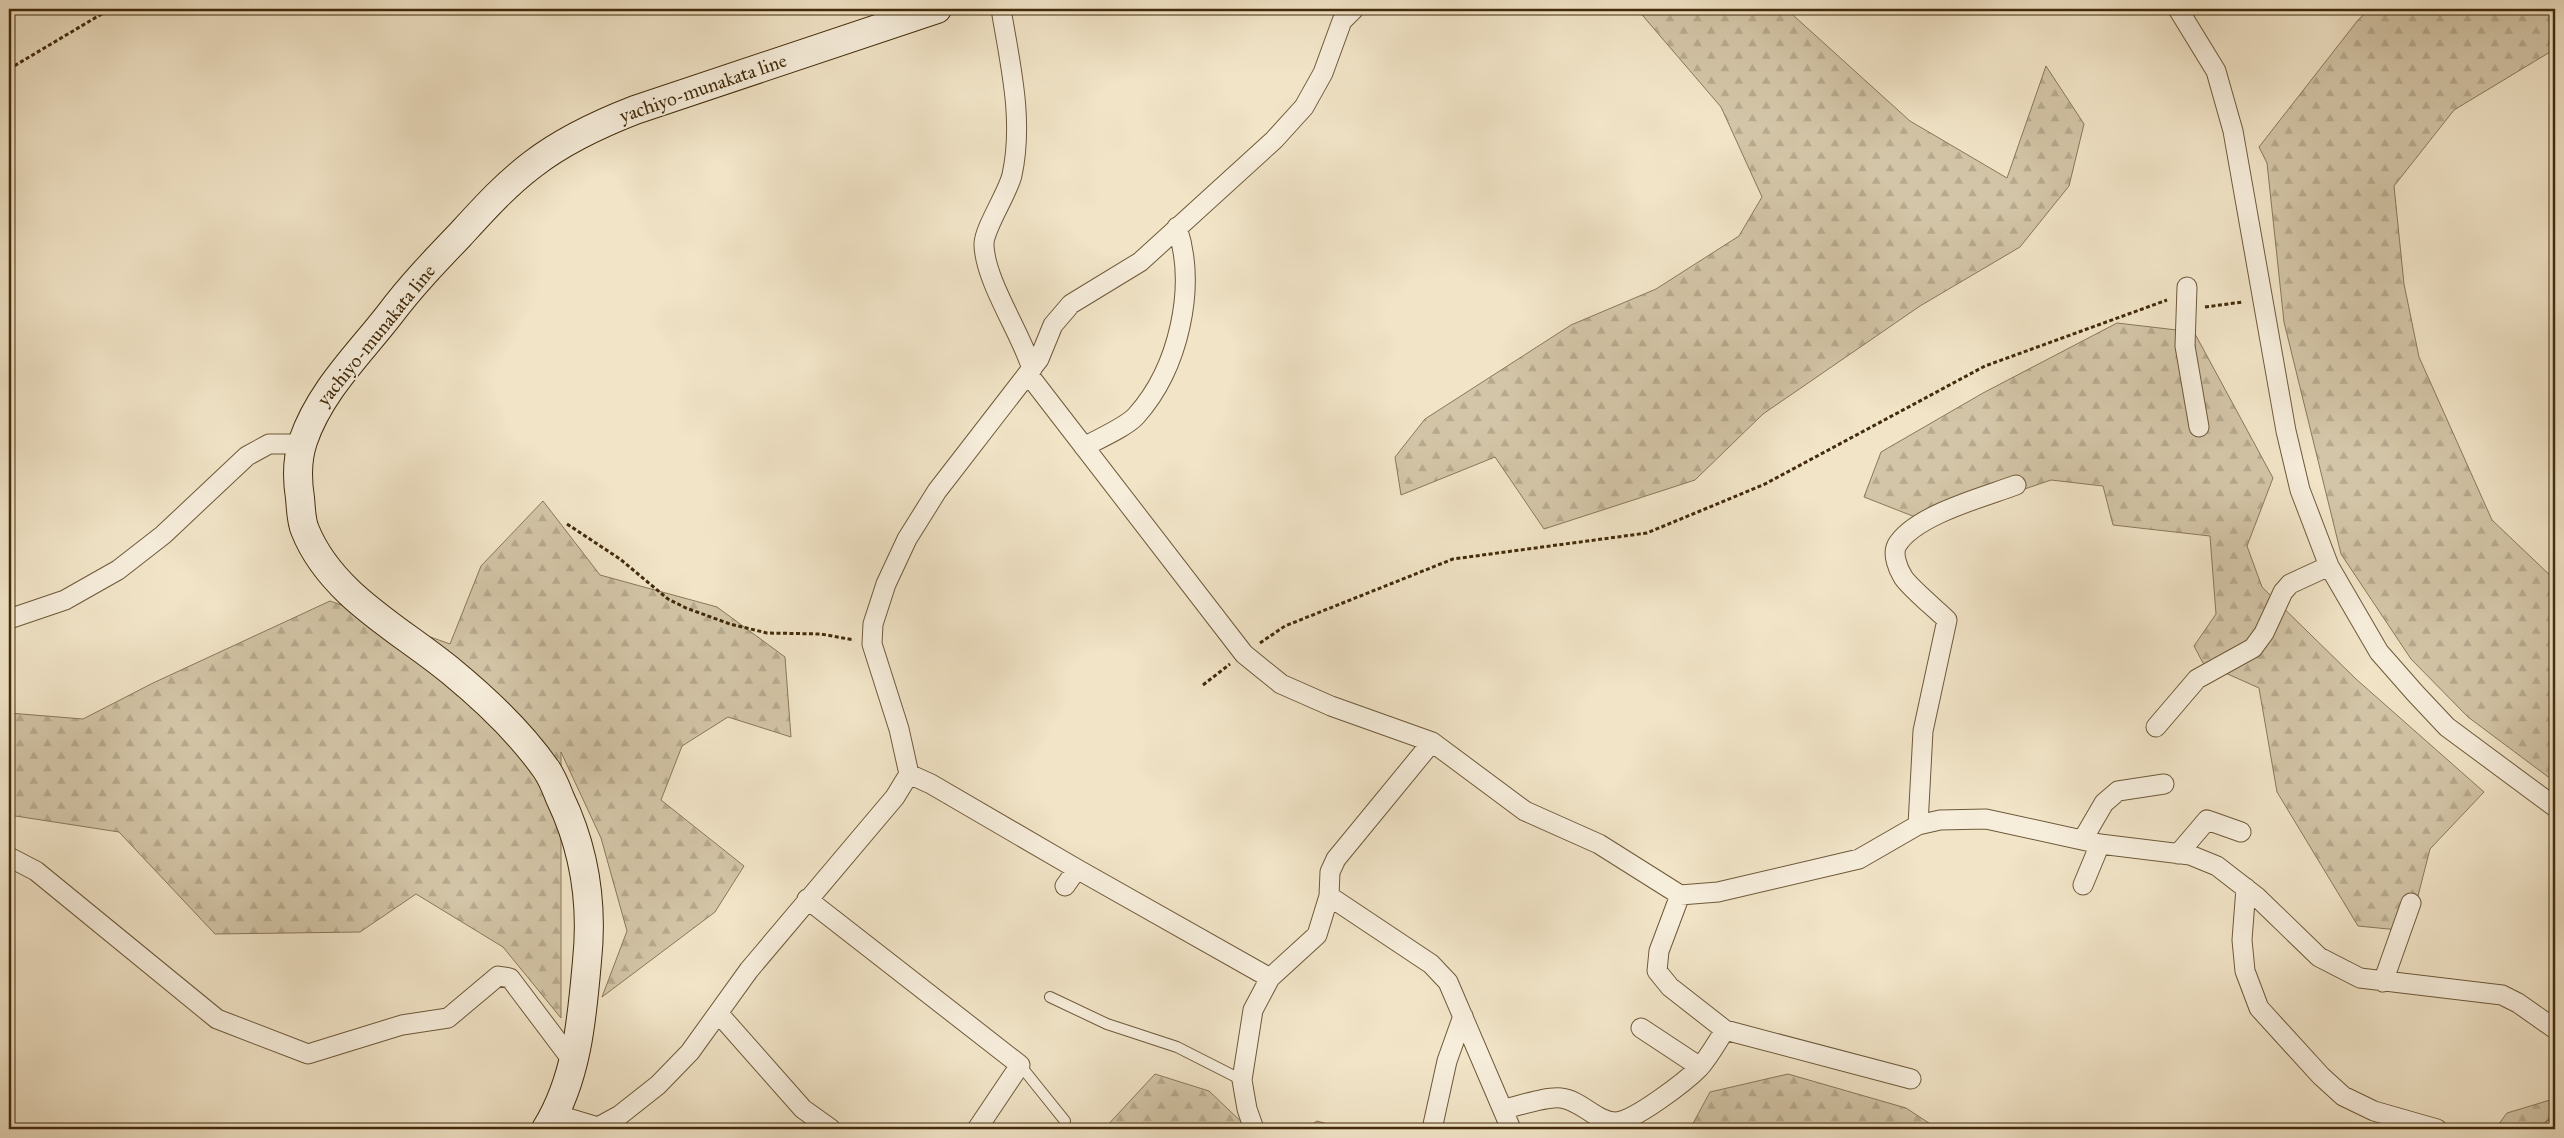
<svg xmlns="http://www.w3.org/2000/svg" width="2564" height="1138" font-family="'IM FELL Great Primer',serif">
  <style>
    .forest { fill: url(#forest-firs); stroke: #8a7858 }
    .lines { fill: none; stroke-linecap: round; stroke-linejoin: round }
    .service-casing { stroke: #6e5939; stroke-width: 12 }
    .minor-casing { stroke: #6e5939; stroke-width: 21 }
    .secondary-casing { stroke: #422b0a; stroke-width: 30 }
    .path { stroke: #422b0a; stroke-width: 3; stroke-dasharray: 4 2.5; stroke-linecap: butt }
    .service { stroke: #f6eddb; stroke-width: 10 }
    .minor { stroke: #f6eddb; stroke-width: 19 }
    .secondary { stroke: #f6eddb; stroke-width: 28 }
    .labels { text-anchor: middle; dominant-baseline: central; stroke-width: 4; stroke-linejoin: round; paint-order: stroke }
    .street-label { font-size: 19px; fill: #422b0a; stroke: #f6eddb }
  </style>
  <defs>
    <pattern id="forest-firs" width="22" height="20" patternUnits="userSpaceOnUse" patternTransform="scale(1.25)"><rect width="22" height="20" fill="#d3c5a7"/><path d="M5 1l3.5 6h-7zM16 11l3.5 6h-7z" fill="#b6a98e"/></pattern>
  </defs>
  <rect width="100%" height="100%" fill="#f1e4c7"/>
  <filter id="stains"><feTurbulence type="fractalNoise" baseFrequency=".004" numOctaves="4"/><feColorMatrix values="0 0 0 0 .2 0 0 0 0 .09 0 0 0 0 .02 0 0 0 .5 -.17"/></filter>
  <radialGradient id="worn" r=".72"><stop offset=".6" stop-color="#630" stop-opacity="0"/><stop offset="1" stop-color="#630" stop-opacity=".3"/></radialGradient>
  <!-- forest -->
  <path class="forest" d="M1637,9h153l4,7 116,105 97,57 39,-112 38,58 -15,62 -49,61 -100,59 -157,108 -68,66 -151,49 -49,-72 -94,38 -6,-38 30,-38 146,-94 85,-36 83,-53 23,-39 -41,-90z
    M2370,9h185v40l-101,61 -60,76 10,98 15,73 73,163 63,60v202l-87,-65 -57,-58 -70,-105 -57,-232 -17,-159 -8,-16 99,-127z
    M2117,323l77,9 79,146 -26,68 15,41 94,92 128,113 -54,57 -21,82 -51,-5 -81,-134 -18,-104 -56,-25 -9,-17 22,-32 -6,-78 -97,-11 -10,-39 -52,-6 -123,42 -64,-25 17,-45 102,-59z
    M543,501l57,74 117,32 68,50 6,80 -63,-20 -46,29 -21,54 83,66 -29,46 -113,85 25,-66 -26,-93 -40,-86v266l-58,-71 -87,-53 -56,38 -145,2 -96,-102 -110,-17v-102l74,6 70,-36 177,-82 120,43 31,-78z
    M1155,1074l54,17 40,38h-145z
    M1788,1074l118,34 32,21h-248l20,-37z
    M2550,1100l5,1v28h-60l12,-16z
    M1317,1121l28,8h-40z"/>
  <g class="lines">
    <defs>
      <path id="service" d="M1050,997l57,27 70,23 65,33
        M1020,1065l45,56"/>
      <path id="minor" d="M1001,9c9,55 23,110 11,166 -4,18 -29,55 -28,70 1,36 37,88 48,124
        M2178,9l38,62 17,60 53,300 14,59 29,76 50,86 36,41 32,34 108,80
        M2187,287l-2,59 14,81
        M1028,374l216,280 37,30 50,22 101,36 93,69 74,33 81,51 38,-3 141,-33 59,-34 22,-5 46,-1 114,25 90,11 27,11 40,31 62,60 41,21 142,17 16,8 37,26
        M1084,447c14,-8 42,-20 52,-31 43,-48 61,-129 41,-189
        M9,619l56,-19 53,-30 45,-35 84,-79 22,-12h33
        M2156,727l41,-48 56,-31 11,-15 19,-41 7,-8 39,-18
        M909,774l22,10 146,85 193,109
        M1918,825l5,-94 24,-111c-10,-10 -38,-33 -44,-43 -5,-8 -11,-23 -6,-32 18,-30 87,-48 119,-60
        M2083,839l21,-36 14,-12 46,-7
        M2178,854l29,-34 34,12
        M9,857l27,14 181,148 91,35 94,-29 46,-7 50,-42 12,2 64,85
        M2083,885l17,-41
        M1065,886l12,-17
        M2246,888l-4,52 3,31 14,37 62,68 22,20 31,15 63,18
        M1680,895l-21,56 -2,20 13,16 55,43 186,49
        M1329,896l102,68 17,18 63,147
        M807,899l213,166 -43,64
        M2383,982l28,-79
        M719,1014l84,95 28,20
        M1641,1028l59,39
        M1504,1109c15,-3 43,-13 57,-11 20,2 35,24 55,24 18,-1 69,-40 83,-54 10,-11 18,-26 26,-38
        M555,1114l43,13 22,-12 38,-30 32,-33 59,-82 146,-173 14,-23 -10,-45 -27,-85 1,-20 13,-40 21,-45 30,-48 102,-132 14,-34 18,-21 69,-42 134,-122 30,-33 19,-34 19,-52 12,-12
        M1254,1129l-7,-20 -5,-29 11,-70 17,-32 47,-43 12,-39 1,-24 6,-13 96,-117
        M1432,1129l15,-68 16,-45
        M2553,1129l2,-1"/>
      <path id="secondary" d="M546,1129c31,-50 36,-110 41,-168 6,-57 -2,-111 -27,-163 -4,-10 -8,-21 -14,-29 -26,-37 -60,-69 -94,-97 -52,-43 -121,-77 -147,-142 -4,-9 -4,-22 -5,-32 -3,-19 -3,-39 3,-57 17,-50 56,-87 87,-127 21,-28 45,-53 69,-78 23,-25 46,-51 74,-72 31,-24 66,-40 102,-54l302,-101"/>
    </defs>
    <!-- service casing -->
    <use href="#service" class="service-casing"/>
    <!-- minor casing -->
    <use href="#minor" class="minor-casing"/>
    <!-- secondary casing -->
    <use href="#secondary" class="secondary-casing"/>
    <!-- path -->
    <path class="path" d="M9,69l101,-60
      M2205,307l38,-5
      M567,524l53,35 48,40 18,9 44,16 37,9 54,1 33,6
      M1260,643l25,-17 168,-67 194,-26 118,-49 220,-118 182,-66
      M1203,685l27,-21"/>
    <!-- service -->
    <use href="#service" class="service"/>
    <!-- minor -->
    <use href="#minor" class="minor"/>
    <!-- secondary -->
    <use href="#secondary" class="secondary"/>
  </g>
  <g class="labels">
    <!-- street labels -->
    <g class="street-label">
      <text transform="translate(703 88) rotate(-19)">yachiyo-munakata line</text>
      <text transform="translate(376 335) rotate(-51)">yachiyo-munakata line</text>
    </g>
  </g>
  <!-- margin -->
  <rect width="2564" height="1138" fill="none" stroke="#f1e4c7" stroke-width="30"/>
  <rect x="10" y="10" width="2544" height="1118" fill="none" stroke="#422b0a" stroke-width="2.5"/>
  <rect x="15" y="15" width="2534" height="1108" fill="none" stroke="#422b0a"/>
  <rect width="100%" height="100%" filter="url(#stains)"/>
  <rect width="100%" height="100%" fill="url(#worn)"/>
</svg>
